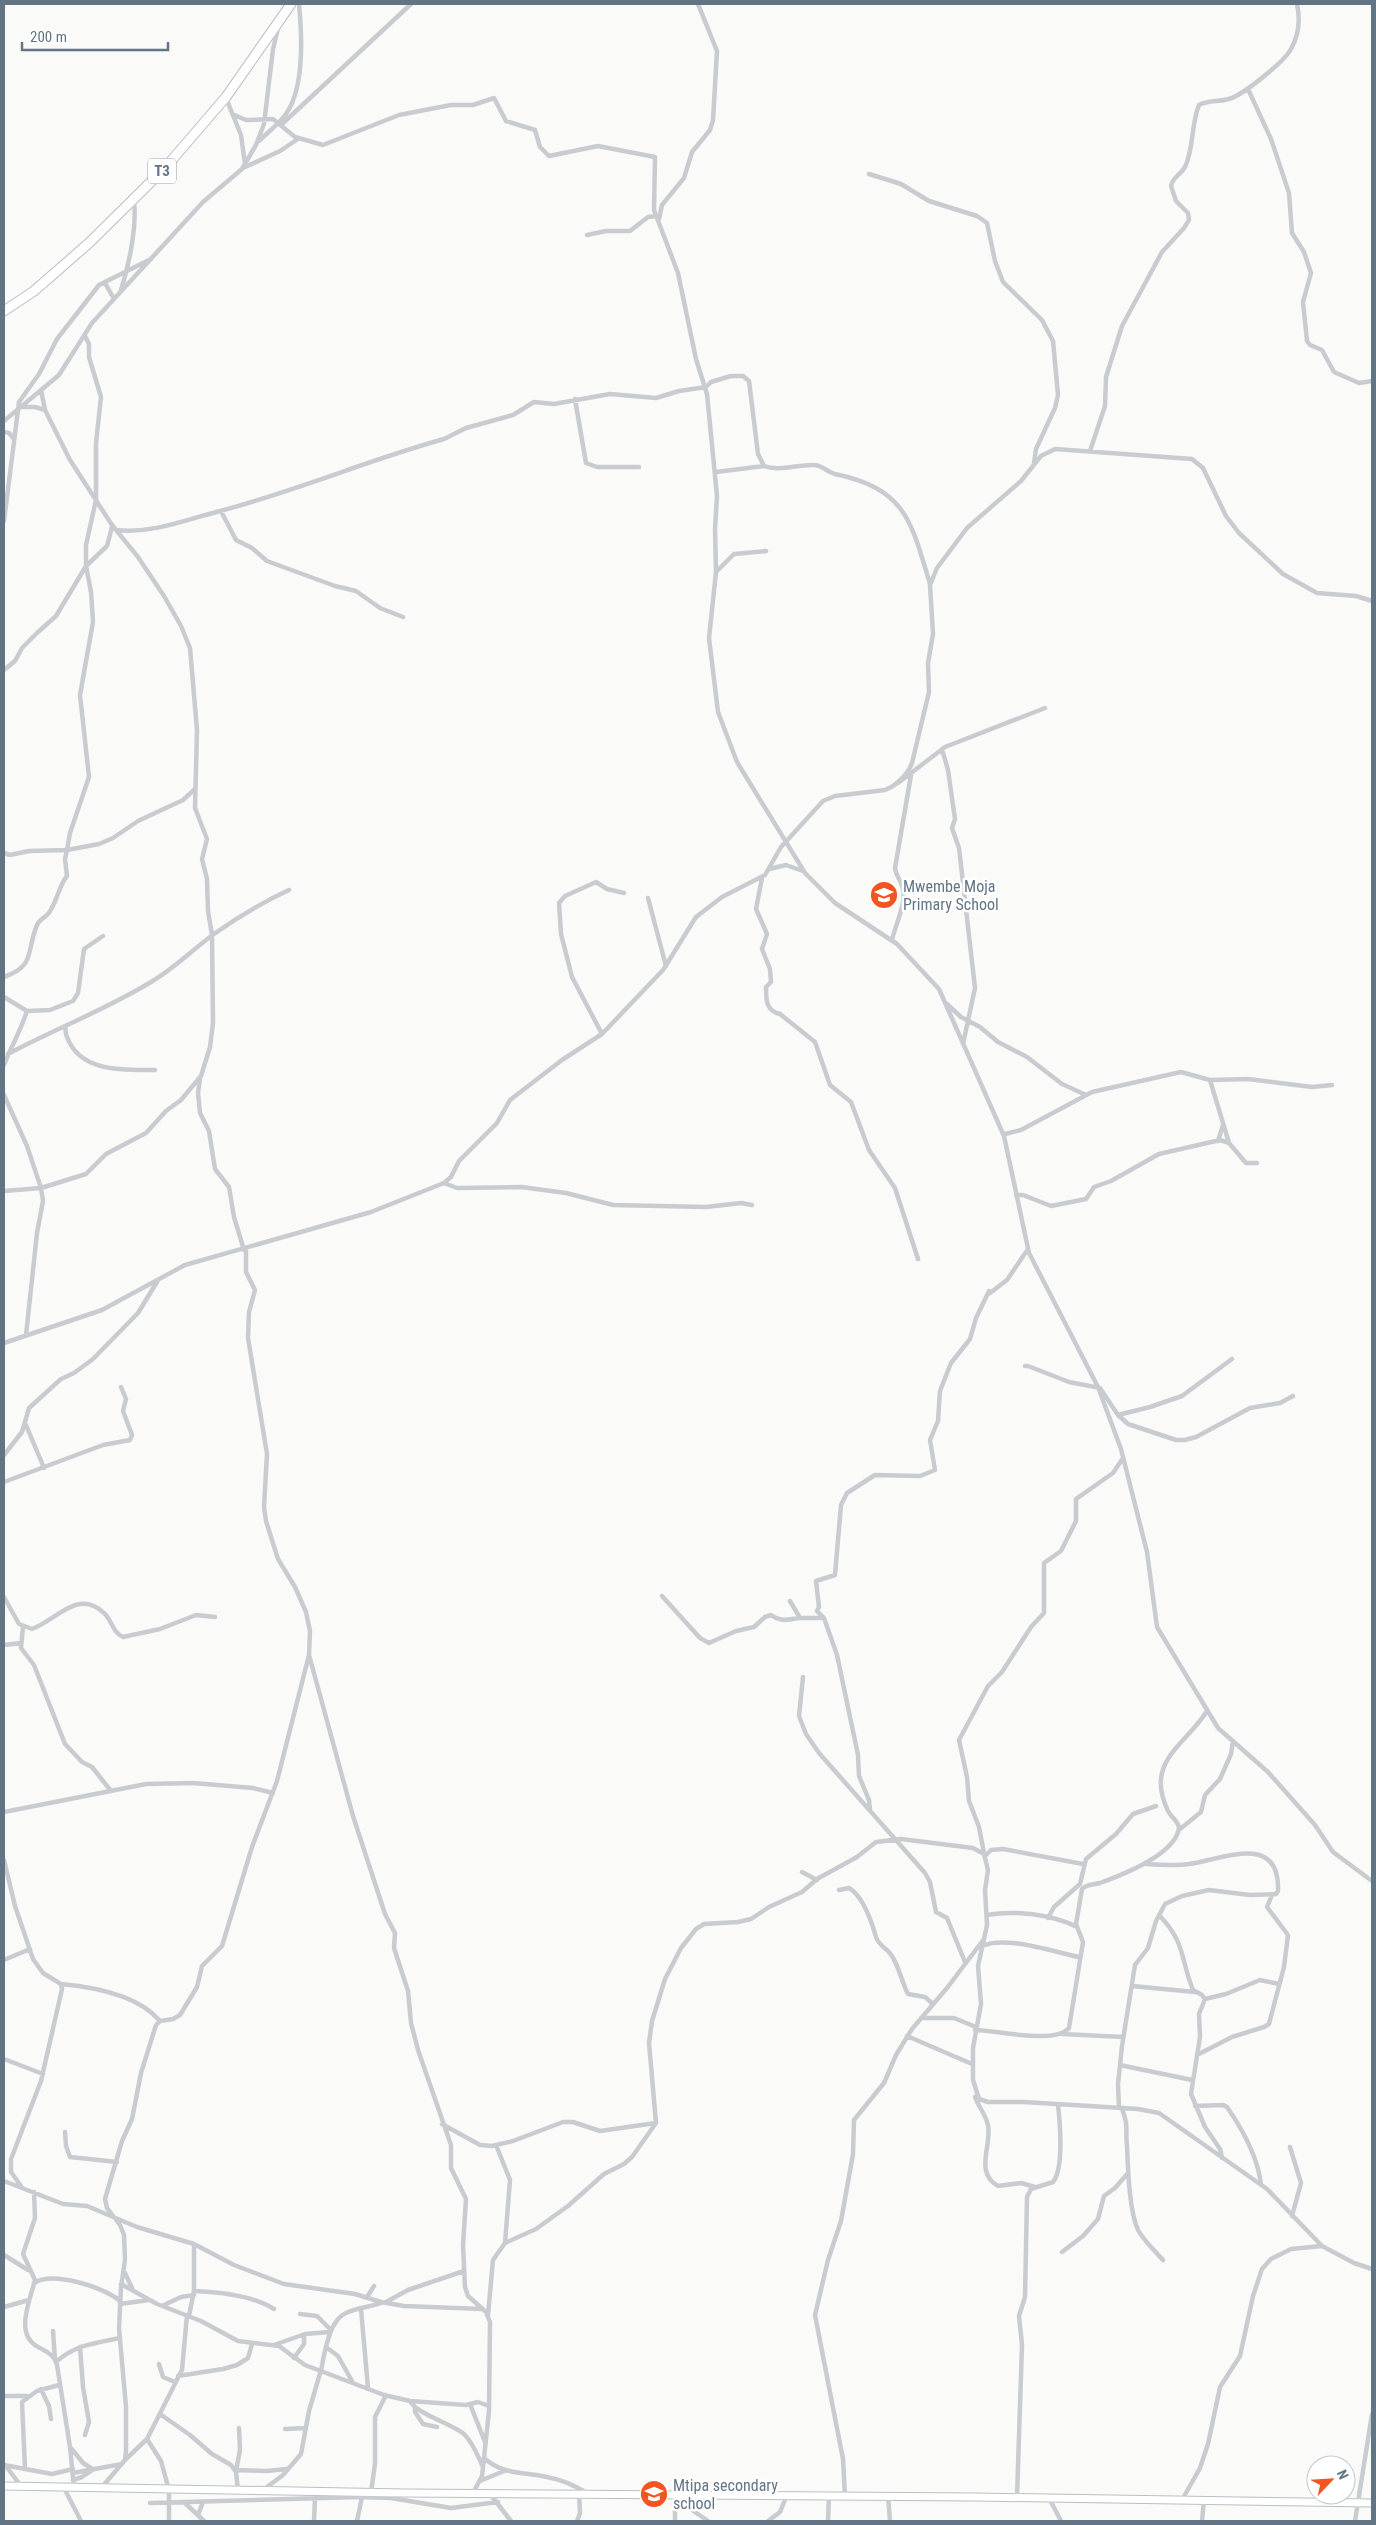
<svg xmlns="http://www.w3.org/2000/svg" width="1376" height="2525" font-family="'Roboto Condensed',sans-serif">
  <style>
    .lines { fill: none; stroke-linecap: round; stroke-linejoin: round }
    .primary-casing { stroke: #babfc3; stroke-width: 9 }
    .highway-casing { stroke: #babec1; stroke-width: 11 }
    .street { stroke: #c8ccd0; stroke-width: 4.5 }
    .primary { stroke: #fff; stroke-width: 7 }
    .highway { stroke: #fff; stroke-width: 9 }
    .labels { text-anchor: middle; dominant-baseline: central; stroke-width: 5; stroke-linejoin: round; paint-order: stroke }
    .shield { fill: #fff; stroke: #919eaa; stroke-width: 1 }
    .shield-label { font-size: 15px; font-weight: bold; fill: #627585 }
    .poi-label { font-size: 16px; fill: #627585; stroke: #fff; text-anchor: start }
  </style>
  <rect width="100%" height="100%" fill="#fafaf8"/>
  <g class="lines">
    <defs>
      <path id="primary" d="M4,2486l400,7 572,4 396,6"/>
      <path id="highway" d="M4,311l30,-20 55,-48 76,-75 61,-71 65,-93"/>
    </defs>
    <!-- primary casing -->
    <use href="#primary" class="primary-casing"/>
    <!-- highway casing -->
    <use href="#highway" class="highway-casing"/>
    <!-- street -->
    <path class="street" d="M1248,89l23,50 18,54 3,40 12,19 7,21 -8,29 4,39 3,4 12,5 12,22 25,11 13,-2
      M226,98l15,37 4,29
      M232,114l14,6 27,-1 22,18 28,8 76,-30 52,-10h22l21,-7 12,23 29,9 5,17 9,9 49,-10 57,11 -1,53 24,63 18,86 11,35 10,102 -2,33 1,43 -7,66 9,74 19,50 68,111 30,30 62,41 42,45 65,147 25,117 69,134 23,62 26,103 10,75 61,101 50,44 47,53 18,27 39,29
      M281,125l130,-121
      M259,141c9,-9 20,-17 27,-27 19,-27 16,-79 13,-110
      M243,168l37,-17 18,-12
      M869,174l32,10 28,17 48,15 10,7 8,38 8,21 39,38 11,21 5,54 -3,13 -19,41 -2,14
      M659,219l3,-14 22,-27 8,-26 18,-22 3,-10 4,-69 -19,-47
      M587,235l19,-4h24l18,-14 8,-1
      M105,283l9,16
      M121,290c8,-25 16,-63 13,-89
      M575,399l11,64 11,4h42
      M22,407h13l10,3
      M4,421l55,-46 33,-52 111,-121 39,-33 14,-24 8,-21 9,-75 6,-25
      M4,432l5,1 5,6
      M1090,451l15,-45 1,-29 16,-51 40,-74 22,-24 5,-8 -1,-7 -12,-12 -5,-15c2,-10 10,-11 14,-19 9,-19 6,-43 14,-62 8,-5 20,-3 30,-6 14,-4 55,-37 62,-50 8,-14 9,-31 6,-45
      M716,472l48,-6
      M221,511l15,29 16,8 15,13 68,25 21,5 24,17 23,9
      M4,521l15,-119 20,-28 18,-35 42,-54 52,-26
      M116,530c36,4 69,-10 104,-19 76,-20 148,-51 224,-72l22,-11 47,-13 21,-13 20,2 56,-10 46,4 23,-7 27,-4 5,-5 20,-6h12l6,5 9,73 6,12c15,6 35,-2 50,-1 8,0 13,7 21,9 71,15 76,47 95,110
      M716,572l18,-18 32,-3
      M4,670l11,-9 7,-13 15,-15 19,-17 30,-50 21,-20 5,-19
      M942,749l6,21 7,49 -3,9 7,20 16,140 -12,56
      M898,783l47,-36 100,-39
      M4,853l6,2 19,-4 38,-1 3,-17 19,-56 -9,-82 13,-73 -2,-30 -5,-26v-21l10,-45v-57l5,-46 -12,-40v-13l-4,-8
      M769,869l17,-4 17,6
      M762,878l-6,31 11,25 -5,15 8,20 1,13 -5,5c0,13 0,24 14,27l35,28 15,43 21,17 18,48 26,38 23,71
      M648,898l18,68
      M892,940c3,-15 16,-39 10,-54 -2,-7 -6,-10 -7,-18l16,-93
      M4,977c32,-11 22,-26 33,-52 2,-5 7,-7 11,-11 9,-11 10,-27 19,-38l-2,-17 2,-9 32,-6 14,-6 25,-17 45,-21 12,-11
      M4,997l23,14 23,-1 23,-9 5,-8 6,-44 19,-13
      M947,1004l14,13 19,10 18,15 29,15 35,27 24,11
      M65,1026c1,4 0,7 2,11 13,36 58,33 88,33
      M602,1034l-30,-57 -11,-43 -2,-31 6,-7 31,-14 11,7 17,4
      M8,1054c47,-25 97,-44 143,-72 24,-14 41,-32 63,-48 24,-17 49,-32 75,-44
      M4,1065c7,-18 17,-35 23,-54
      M200,1079l-2,14 2,20 9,18 6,38 14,18 5,30 10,33
      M1210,1080l19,63 17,20h11
      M4,1095l23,51 14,42 2,13 -6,32 -11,102
      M1004,1136l1,-2 16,-4 71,-38 89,-20 29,8 38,-1 64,8 20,-2
      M1218,1141l5,-16
      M444,1183l13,5 64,-1 45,6 47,12 93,2 35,-4 11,2
      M4,1191l37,-3 45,-14 20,-20 40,-21 20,-22 15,-11 20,-24 9,-29 3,-24 -1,-88 -4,-24 -1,-32 -5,-20 5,-20 -12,-31 2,-78 -7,-82 -9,-22 -17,-30 -26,-39 -26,-32 -42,-65 -25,-50 -4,-20
      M1016,1195h7l28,11 35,-7 8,-12 17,-6 48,-27 61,-14 9,3
      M990,1293l17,-13 21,-31
      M4,1343l98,-33 83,-45 186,-53 73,-29 7,-6 8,-16 38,-38 13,-23 52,-40 40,-26 61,-64 33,-53 26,-20 43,-22 16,-28 42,-46 12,-5 50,-6c11,-4 23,-16 27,-27l17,-71 -1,-29 5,-29 -3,-49 7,-17 30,-40 54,-47 20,-25 14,-7 137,10 11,9 23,48 13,17 44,41 34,19 39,3 16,5
      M1025,1366h3l41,16 31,6 18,27 32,-8 32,-11 50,-37
      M1118,1415l10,9 48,16h9l11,-3 54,-29 30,-5 13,-7
      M26,1425l18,43
      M4,1455l18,-23 7,-24 32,-29 13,-6 19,-14 45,-46 19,-31
      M4,1482l99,-37 27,-5 2,-5 -9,-24 3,-12 -5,-12
      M662,1596l38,42 9,5 27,-12 18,-4 11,-10 6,-2c11,8 17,4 29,3
      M4,1597l15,27 13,5c25,-9 46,-41 72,-16 8,7 8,19 19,24l37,-8 36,-14 19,2
      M790,1601l10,17h24l13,37 21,100 1,21 10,24 1,10
      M824,1618l-7,-7 2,-4 -3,-26 19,-6 6,-70 6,-12 28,-18 45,1 15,-6 -5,-30 8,-19 2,-30 11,-28 19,-24 6,-21 13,-27
      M23,1627l-2,21 13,17 31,79 17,18 10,5 19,24
      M4,1645l17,-2
      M309,1655l44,161 32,98 10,19 -1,15 14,43 3,32 7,27 33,95v23l15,31 -3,46 2,42 3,9 18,16 4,10 -1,89 -5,47 -2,18 -9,17
      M803,1677l-4,39 7,18 13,19 106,120 5,9 6,30 11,6 18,44
      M4,1812l142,-28 47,-1 60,5 20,5
      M1179,1830l22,-18 4,-17 15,-16 11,-25 2,-13
      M984,1853l-5,-26 -10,-26 -2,-24 -8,-37 29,-54 14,-14 29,-45 13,-14v-50l17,-12 15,-30v-22l37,-26 10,-15
      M985,1856l6,-6 12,-1 80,15
      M4,1860l11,46 18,53 10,14 18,11 1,5 -21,92 -30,78v13l10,14
      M802,1872l15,8
      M839,1890l10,-2c14,8 23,35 27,49 2,7 8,10 12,14 10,10 13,30 20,43l17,3 8,7
      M987,1915c28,-5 64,-1 90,12
      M1159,1915c27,28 21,43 34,75l9,5 3,4 -6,15 1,23 -9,57 14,33 15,22 2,9
      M1048,1918l6,-11 26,-23 6,-25 30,-25 17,-20 23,-8
      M982,1946c23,-11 72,6 97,11
      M4,1960l26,-11
      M61,1984c33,3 77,11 99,37
      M1132,1986l63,6
      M1205,1999l21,-5 34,-14 19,4
      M921,2018h33l22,9
      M975,2030c22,0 80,15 94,-2l14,-86 -7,-18 6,-35c5,-5 11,-4 18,-6 22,-8 77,-29 79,-56 -2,-7 -8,-10 -11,-16 -24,-50 17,-65 39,-100
      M1062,2034l61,3
      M907,2036l65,28
      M1197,2055l35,-18 32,-10 5,-3 15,-57 4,-32 -21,-28 5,-12
      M4,2059l39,15
      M1120,2065l72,15
      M975,2097c3,9 11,18 13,28 4,21 -14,47 10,61l23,-3 14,4
      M1195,2106l28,-1 4,2c16,23 31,50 34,78
      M1119,2108l-1,-24 4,-38 13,-81 13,-17 8,-27 9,-17 17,-8 27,-6 41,5 26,-1 2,-3c2,-59 -54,-32 -89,-27 -14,2 -28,1 -43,0
      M1122,2109c7,17 3,20 5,37 1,22 2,65 11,84 6,11 17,21 25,30
      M442,2124l38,21 12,1 21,-5 50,-19h10l27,9 56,-8
      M65,2132l1,14 4,11 47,5
      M1290,2147l11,36 -9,33
      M4,2181l59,23 24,2 50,21 57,17 40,21 50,19 71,10 26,8 23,4 78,3
      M34,2192l1,26 -12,36 12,26c-5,21 -21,54 3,67 10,5 16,8 19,18l13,82 4,41
      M505,2243l31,-14 32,-23 36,-32 20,-10 8,-7 24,-34 -7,-80 3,-22 13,-42 16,-31 15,-19 8,-5 34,-2 13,-3 18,-12 33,-15 15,-13 40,-22 19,-15 25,-3 72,9 11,6 4,16 -3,20 2,35 -9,41 3,38 -8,44v32l6,19 9,3h36l114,7 21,4 108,76 55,57 32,17 18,6
      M1062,2252l21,-16 15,-17 6,-23 11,-8 13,-15
      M4,2255l24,15
      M125,2273l7,15
      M34,2283c19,-12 70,4 86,18
      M121,2284l36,20 44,17 37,20 41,5 26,19 79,30 26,6 56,4 12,-3 11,4
      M194,2291c26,1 58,4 80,18
      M367,2297l7,-11
      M386,2302l22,-12 56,-19
      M120,2304l29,-4
      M162,2306l19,-9 13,-2
      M4,2307l25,-7
      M361,2309l7,79
      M300,2314l17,2 14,14
      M488,2315l5,-55 12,-17 5,-63 -14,-35
      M189,2316l5,-25v-47
      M53,2331l2,29
      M274,2345l31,-11 25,-2
      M80,2347l3,40 6,35 -4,13
      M326,2347l12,9 14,25
      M294,2358l10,-14v-9
      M56,2362c19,-17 39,-19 64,-24
      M159,2364l4,13 12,5
      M321,2371c3,-16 8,-51 25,-58 10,-5 24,-6 35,-10
      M178,2376l45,-7 14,-4 11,-7 4,-14
      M41,2389l8,17 2,13
      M4,2396h23
      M410,2401c7,13 40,22 54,33 9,9 13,20 18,31
      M470,2404l15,38
      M415,2408v4l8,12 14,3
      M160,2414l30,21 22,19 19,11 5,7 2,18
      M285,2429l21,-1
      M147,2439l14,22 8,29v31
      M71,2448l12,15 8,5
      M484,2458c19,17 40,14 63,19 16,3 27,8 40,16
      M125,2460l22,-21 35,-69 5,-55
      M4,2465l48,9 21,-5
      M5,2465l16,21
      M25,2469l-3,-67 15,-11 22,-6
      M237,2470l29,1 21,-2
      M236,2471l4,-21 -1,-22
      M73,2473l49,-9
      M73,2480l9,-3 12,-8
      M480,2481l24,-10
      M102,2487l23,-27 1,-9v-44l-7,-79 2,-41 4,-27 -1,-25 -4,-10 -13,-17 -2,-9 17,-58 10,-22 9,-46 15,-48 4,-4 13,-2 7,-4 17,-28 5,-21 20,-20 30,-99 25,-66 32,-126 1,-24 -4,-19 -11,-25 -17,-28 -12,-38 -2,-14 3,-53 -19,-116 1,-26 6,-22 -9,-18v-22
      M64,2488l17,33
      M263,2490l20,-15 18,-21 8,-43 12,-41
      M371,2492l4,-28v-47l11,-22
      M490,2494l21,27
      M675,2495v26
      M692,2495l-3,7 3,8 16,11
      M845,2496l-2,-37 -28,-144 13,-55 13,-39 12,-67 1,-34 30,-37 12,-28 16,-26 35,-41 37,-49
      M888,2496l2,25
      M1017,2497l5,-152 -3,-29 6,-19 2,-100 4,-8 22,-7c11,-13 7,-60 5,-77
      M1049,2498l12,23
      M1182,2500l18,-32 8,-24 12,-57 20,-31 13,-60 9,-27 9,-10 20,-10 31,-3
      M150,2503l208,-6 33,1 60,10 47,-6
      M185,2503l19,18
      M198,2515l5,-13
      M314,2521l1,-23
      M357,2521l5,-24
      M577,2521l3,-8 -1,-19
      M768,2521l12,-9 7,-17
      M828,2521l1,-25
      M1202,2521l2,-21
      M1355,2521l17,-107"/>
    <!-- primary -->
    <use href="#primary" class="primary"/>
    <!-- highway -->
    <use href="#highway" class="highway"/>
  </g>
  <!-- icons -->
  <defs>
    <symbol id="school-disc" viewBox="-11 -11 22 22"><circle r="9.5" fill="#f2551f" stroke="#fff"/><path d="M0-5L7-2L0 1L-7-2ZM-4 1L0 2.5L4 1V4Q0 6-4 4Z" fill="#fff"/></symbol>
  </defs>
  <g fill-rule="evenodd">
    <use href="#school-disc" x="868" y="879" width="32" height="32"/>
    <use href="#school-disc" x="638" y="2478" width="32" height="32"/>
  </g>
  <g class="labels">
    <!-- shield labels -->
    <rect class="shield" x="148" y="158.5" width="28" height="25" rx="4"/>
    <g class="shield-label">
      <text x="162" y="171">T3</text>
    </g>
    <!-- poi labels -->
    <g class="poi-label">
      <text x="903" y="886">Mwembe Moja<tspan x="903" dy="18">Primary School</tspan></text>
      <text x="673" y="2485">Mtipa secondary<tspan x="673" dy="18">school</tspan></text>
    </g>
  </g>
  <!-- border -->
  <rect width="1376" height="2525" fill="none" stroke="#627585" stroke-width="10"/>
  <!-- north arrow -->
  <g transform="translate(1331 2480) rotate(65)"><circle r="24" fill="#ffffff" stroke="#c0c8ce"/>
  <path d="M0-4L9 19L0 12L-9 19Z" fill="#f2551f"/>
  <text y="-8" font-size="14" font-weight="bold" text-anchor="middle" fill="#627585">N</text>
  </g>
  <!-- scale -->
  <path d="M22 42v8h146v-8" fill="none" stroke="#627585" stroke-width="2.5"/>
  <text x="30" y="42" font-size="15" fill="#627585" stroke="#ffffff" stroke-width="4" paint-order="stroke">200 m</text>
</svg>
